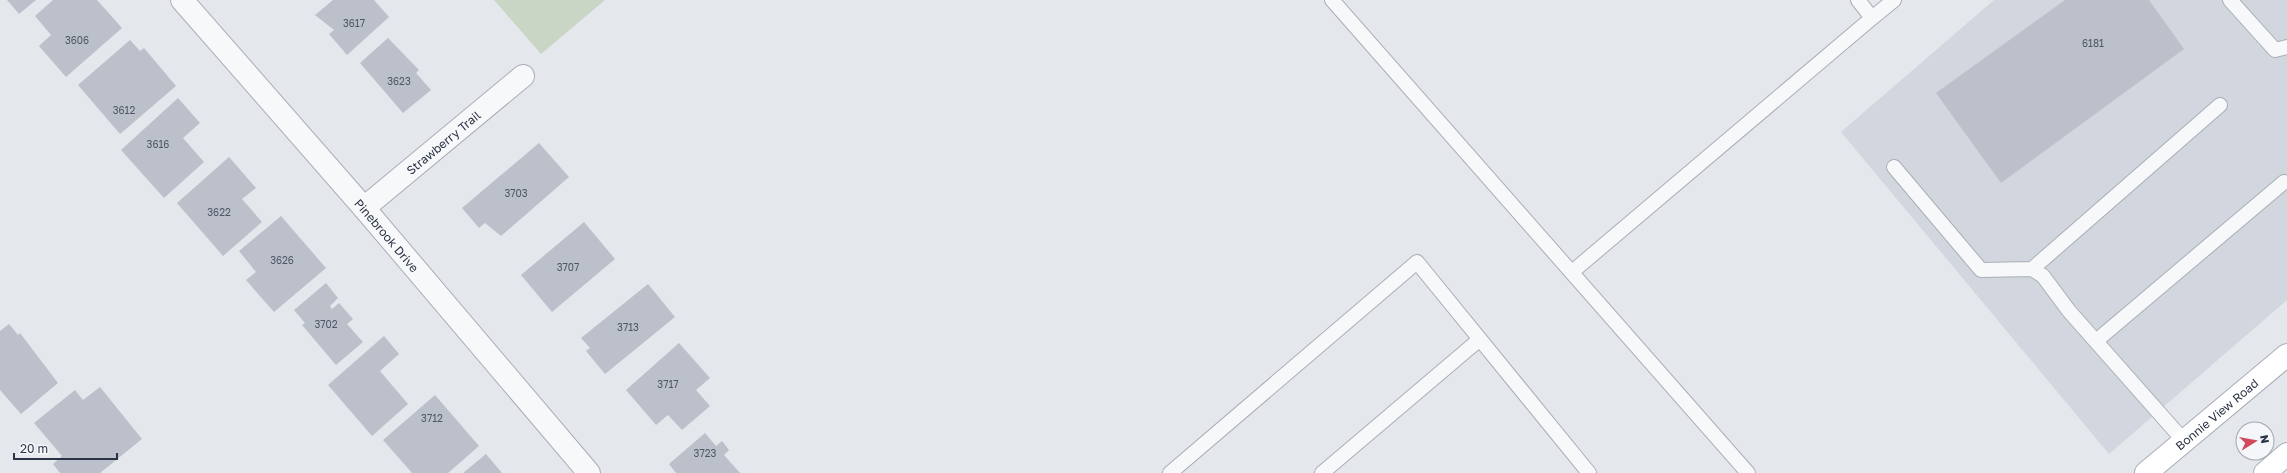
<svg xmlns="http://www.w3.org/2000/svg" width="2287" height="473" font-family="'Golos Text',sans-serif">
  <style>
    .built { fill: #d2d6de }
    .green { fill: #c9d6c5 }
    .building { fill: #bbc0ca }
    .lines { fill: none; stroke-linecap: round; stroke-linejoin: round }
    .lane-casing { stroke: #a9aeb7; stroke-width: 16 }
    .street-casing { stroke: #a9aeb7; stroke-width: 24 }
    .secondary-casing { stroke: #a9aeb7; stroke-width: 24 }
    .lane { stroke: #f7f8fa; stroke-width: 14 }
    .street { stroke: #f7f8fa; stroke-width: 22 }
    .secondary { stroke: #fff; stroke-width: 22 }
    .labels { text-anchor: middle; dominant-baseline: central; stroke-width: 3; stroke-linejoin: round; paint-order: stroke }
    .number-label { font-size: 10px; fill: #4f5766 }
    .street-label { font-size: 12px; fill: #2b3445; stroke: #f4f6f9 }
  </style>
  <rect width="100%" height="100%" fill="#e4e7ec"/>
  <!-- built -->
  <path class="built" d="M1994,0h293v300l-178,154 -268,-322z"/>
  <!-- green -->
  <path class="green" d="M494,0h111l-64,54z"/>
  <!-- building -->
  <path class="building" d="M7,0h29l-17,14z
    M53,0h44l25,28 -56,49 -27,-31 12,-11 -16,-19z
    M333,0h41l15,17 -42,38 -18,-21 5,-4 -19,-15z
    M2065,0h84l35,49 -183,134 -65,-90z
    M388,38l31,32 -3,3 15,17 -28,23 -43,-50z
    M130,40l10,11 4,-3 32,38 -56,48 -42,-49z
    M178,98l22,25 -17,15 21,24 -40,36 -43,-48z
    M539,143l30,34 -68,59 -16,-13 -6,5 -17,-20z
    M229,157l27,31 -14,11 20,23 -39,34 -46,-53z
    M281,216l45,52 -52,44 -28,-32 10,-8 -17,-21z
    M584,222l31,37 -63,53 -31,-37z
    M326,283l12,15 -8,8 2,3 7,-6 14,16 -6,5 16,18 -27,23 -34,-40 3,-2 -11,-13z
    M648,284l27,33 -70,57 -19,-23 4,-3 -9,-10z
    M9,324l9,11 2,-2 38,50 -37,31 -21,-24v-59z
    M384,336l15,18 -19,17 28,33 -36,32 -44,-51z
    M679,343l31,35 -14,12 14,16 -28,24 -14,-15 -12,10 -30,-35z
    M100,387l42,52 -42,34h-40l-7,-9 9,-8 -28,-33 41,-33 8,10z
    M435,395l44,51 -31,27h-36l-29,-33z
    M705,433l11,13 6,-5 7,9 -5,5 16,18h-64l-7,-9z
    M486,454l16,19h-39z"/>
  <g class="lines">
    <defs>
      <path id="lane" d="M1332,0l416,473
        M1858,0l14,18 22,-18
        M2230,0l45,50 12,-3
        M1894,167l87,103 51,-1 11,7 26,35 115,130
        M2032,269l188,-164
        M1572,272l300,-254
        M2096,341l188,-159
        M1170,473l247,-211 172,211
        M1322,473l158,-134"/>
      <g id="street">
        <path id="s1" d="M182,0l182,208 225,265"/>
        <path id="s2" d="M364,208l159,-132"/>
      </g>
      <g id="secondary">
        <path id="s3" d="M2146,473l141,-118"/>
        <path d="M2265,473l22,-19"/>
      </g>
    </defs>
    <!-- lane casing -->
    <use href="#lane" class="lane-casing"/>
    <!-- street casing -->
    <use href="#street" class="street-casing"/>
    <!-- secondary casing -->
    <use href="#secondary" class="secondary-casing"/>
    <!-- lane -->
    <use href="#lane" class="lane"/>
    <!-- street -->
    <use href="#street" class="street"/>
    <!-- secondary -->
    <use href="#secondary" class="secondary"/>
  </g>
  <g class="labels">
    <!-- number labels -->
    <g class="number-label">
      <text x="354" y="23">3617</text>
      <text x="77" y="40">3606</text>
      <text x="2093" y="43">6181</text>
      <text x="399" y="81">3623</text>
      <text x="124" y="110">3612</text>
      <text x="158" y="144">3616</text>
      <text x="516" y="193">3703</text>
      <text x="219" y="212">3622</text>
      <text x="282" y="260">3626</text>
      <text x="568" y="267">3707</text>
      <text x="326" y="324">3702</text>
      <text x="628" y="327">3713</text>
      <text x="668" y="384">3717</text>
      <text x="432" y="418">3712</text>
      <text x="705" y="453">3723</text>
    </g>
    <!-- street labels -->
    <g class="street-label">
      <text stroke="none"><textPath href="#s2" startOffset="103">Strawberry Trail</textPath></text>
      <text stroke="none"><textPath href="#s1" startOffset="312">Pinebrook Drive</textPath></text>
      <text stroke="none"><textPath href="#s3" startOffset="92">Bonnie View Road</textPath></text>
    </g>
  </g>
  <!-- north arrow -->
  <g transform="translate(2255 441) rotate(79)"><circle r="19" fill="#f4f6f9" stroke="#a4a8b1"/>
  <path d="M0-3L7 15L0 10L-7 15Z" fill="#d1495b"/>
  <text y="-6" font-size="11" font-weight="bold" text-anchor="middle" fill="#2b3445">N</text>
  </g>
  <!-- scale -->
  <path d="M14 453v6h103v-6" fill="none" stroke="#2b3445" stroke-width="2"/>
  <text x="20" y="453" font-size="12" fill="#2b3445" stroke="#f4f6f9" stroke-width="3" paint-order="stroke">20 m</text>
</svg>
